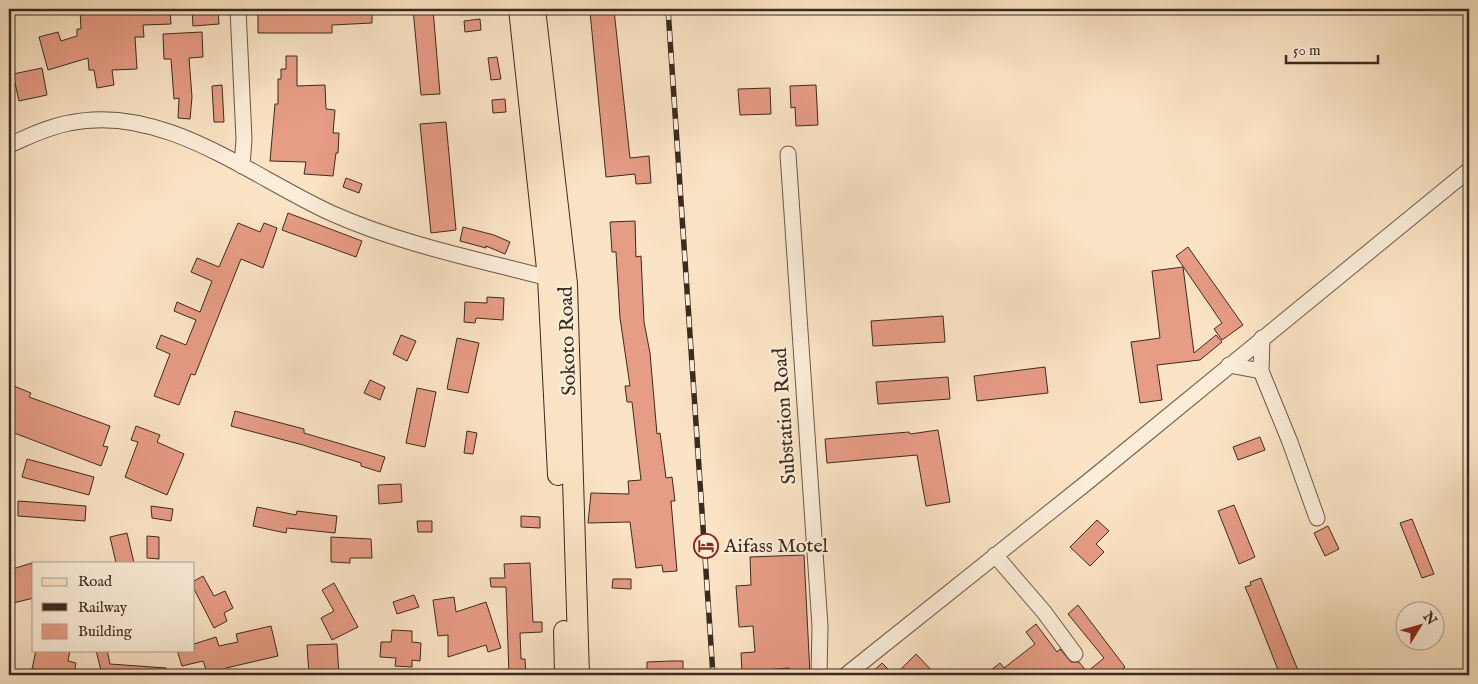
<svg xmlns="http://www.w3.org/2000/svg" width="1478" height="684" font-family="'IM FELL English',serif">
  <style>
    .building { fill: #e79c85; stroke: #392b1f }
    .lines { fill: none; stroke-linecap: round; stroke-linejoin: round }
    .minor-casing { stroke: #6a5948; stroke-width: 17 }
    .major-casing { stroke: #392b1f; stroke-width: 22 }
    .minor { stroke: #fcedd9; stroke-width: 15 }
    .major { stroke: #fbe4c5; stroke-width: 20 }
    .rail-casing { stroke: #392b1f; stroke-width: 5.5 }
    .rail { stroke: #fcedd9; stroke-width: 4; stroke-dasharray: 11; stroke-linecap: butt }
    .labels { text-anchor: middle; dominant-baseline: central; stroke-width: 4.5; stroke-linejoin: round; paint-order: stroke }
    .street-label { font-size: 20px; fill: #392b1f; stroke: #fcedd9 }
    .poi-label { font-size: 20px; fill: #392b1f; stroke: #fcedd9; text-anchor: start }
  </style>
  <rect width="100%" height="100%" fill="#fbe4c5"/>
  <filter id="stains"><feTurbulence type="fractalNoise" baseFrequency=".004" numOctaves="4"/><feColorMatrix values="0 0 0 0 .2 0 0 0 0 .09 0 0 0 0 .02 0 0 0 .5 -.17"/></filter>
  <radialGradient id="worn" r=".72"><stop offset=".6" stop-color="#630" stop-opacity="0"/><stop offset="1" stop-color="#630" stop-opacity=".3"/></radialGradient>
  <!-- building -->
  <path class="building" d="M80,9l90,1 1,14 -28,1 1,12h-9l2,32 -25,1 2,15 -17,3 -3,-18h-5l-1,-12 -40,12 -9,-33 19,-5 3,9 16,-5v-7h4z
    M192,9h26l1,15 -26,2z
    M258,9h114v14l-40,2v8h-74z
    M413,9h20l7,85 -19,1z
    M614,10l16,148 19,-2 2,27 -15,1 -1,-10 -29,3 -16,-165z
    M480,19l1,11 -16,2 -1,-11z
    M202,32l1,25 -14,1 3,39 -2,22 -12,-1 1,-20 -5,1 -3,-40h-7l-1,-25z
    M286,56h11v30l28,-1 1,24 9,1 -2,23h6l-1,20h-2l-3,23 -29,-2 2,-12 -36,-1 5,-57h3v-25h3v-10h5z
    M497,57l4,22 -10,1 -3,-22z
    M42,68l5,27 -28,6 -6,-27z
    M222,85l2,37h-10l-2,-36z
    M816,85l2,40 -22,1 -1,-19 -4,1 -1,-22z
    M770,88l1,26 -31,1 -2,-26z
    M505,99l1,13 -13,1 -1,-13z
    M446,122l10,108 -25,3 -11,-109z
    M346,178l16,6 -3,9 -16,-6z
    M288,213l74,28 -6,16 -74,-27z
    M635,221l1,36 5,-1 3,66 6,31 7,81 3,-1 6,45 6,-1 3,24h-4l6,70 -14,1 -1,-7 -26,3 -6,-46 -42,1 3,-30 38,1 -1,-13 13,-1 -9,-78h-5l-2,-16h5l-10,-68 -4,-66h-4l-2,-30z
    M238,223l22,9 4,-9 13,5 -14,40 -22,-9 -46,116 -4,-1 -12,31 -25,-9 16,-42 -14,-6 5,-13 25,10 10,-25 -22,-9 3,-9 23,10 12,-31 -21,-9 6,-14 22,9z
    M463,227l31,8 16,7 -5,12 -19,-8v2l-26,-7z
    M1188,247l55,78 -21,15 -8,-11 8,-6 -46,-67z
    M1183,267l11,86 22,-18 6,7 -22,18 -43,5 5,35 -22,3 -9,-61 29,-4 -8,-67z
    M487,297l17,1 -1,22 -27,-2 -1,5 -11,-1 1,-20 22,1z
    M943,316l2,26 -72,4 -2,-25z
    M401,335l15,6 -9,20 -14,-7z
    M457,338l22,5 -11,50 -21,-4z
    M1045,367l3,26 -71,8 -3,-25z
    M948,377l2,22 -72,5 -2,-22z
    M370,380l15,7 -5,13 -16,-7z
    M9,384l22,9 -2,4 81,29 -7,20 5,1 -7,19 -92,-35z
    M417,388l19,4 -11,55 -19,-4z
    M235,411l69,18v4l81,24 -5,15 -19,-6v-3l-58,-18 -72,-19z
    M136,426l24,9 -3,7 27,12 -17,41 -42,-18 13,-35 -7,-2z
    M938,430l12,72 -24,4 -9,-51 -90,8 -2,-24 84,-7 1,2z
    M467,431l10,2 -4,21 -9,-1z
    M1260,437l5,13 -27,10 -5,-13z
    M27,459l67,18 -5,18 -67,-18z
    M401,484l1,18 -23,2 -1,-19z
    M18,501l68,5 -1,15 -67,-5z
    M1234,505l21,52 -16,7 -21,-53z
    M151,506l22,3 -2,12 -19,-3z
    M257,507l39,8 1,-4 40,5 -2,17 -48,-5 -1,5 -33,-7z
    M521,516l19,1v11l-19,-1z
    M1412,519l22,55 -12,4 -22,-55z
    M1097,520l12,11 -13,13 8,8 -14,14 -20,-19z
    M417,521h15v11h-14z
    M1328,526l11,23 -14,7 -11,-23z
    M127,533l7,30h-18l-6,-26z
    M147,536l12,1v22l-12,-1z
    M331,537l40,2 1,19h-22v5l-19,-1z
    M804,555l6,120h-22l1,-7 -47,4 -1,-19 14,-1 -2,-26 -14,1 -3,-41 15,-1 -1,-28z
    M32,563l2,35 -25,6v-34z
    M530,563l3,59h9v10l-22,1 1,26h4l1,16h-17l-3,-88h-15l-1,-9h15l-1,-14z
    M203,576l11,20 11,-5 8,17 -9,5 3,8 -13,7 -20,-39v-8z
    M1261,578l25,63 14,34h-20l-31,-79 -4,-9 6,-2 -1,-3z
    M613,579h18v10l-19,-1z
    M334,583l24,44 -26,13 -11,-22 13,-7 -12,-21z
    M414,595l5,12 -22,7 -4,-12z
    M454,597l2,15 30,-10 15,46 -13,4 -2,-7 -38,12v-22l-10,1 -5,-36z
    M1078,605l47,62 -10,8h-130l15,-12 4,5 31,-24 -9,-12 10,-8 21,28 3,-3 11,13h8l8,10 17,-14 -36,-44z
    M271,626l7,30 -52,12 1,4 -10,3h-9l-5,-14 -21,5 -5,-16h17v-6l22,-7 3,9 19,-4 -2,-8z
    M392,630l20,1v11l9,1 -1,18 -8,-1v7l-17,-1 1,-8 -16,-1 1,-15h10z
    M337,644l2,31h-30l-2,-30z
    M36,650h34l-2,11 8,2 -2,10 -42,-4z
    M96,650h11l3,14 56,4v7h-64z
    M916,654l20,21h-41z
    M671,661h12v14h-36v-13z
    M882,663l12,12h-25z"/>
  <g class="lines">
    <defs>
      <path id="minor" d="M238,9l6,130 -2,27
        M9,145c19,-8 38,-18 60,-22 94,-20 181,53 262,90 69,31 145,46 217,65
        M788,154l32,472 -1,49
        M1262,338l-1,33 29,71 27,76
        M1229,365l32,6
        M995,555l49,57 31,42
        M846,675l244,-195 379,-310"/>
      <path id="major" d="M519,9l29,269 10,197
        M535,9l32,275 12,391
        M564,631l1,44"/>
    </defs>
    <!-- minor casing -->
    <use href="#minor" class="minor-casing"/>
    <!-- major casing -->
    <use href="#major" class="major-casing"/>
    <!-- minor -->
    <use href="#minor" class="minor"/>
    <!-- major -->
    <use href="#major" class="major"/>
    <defs>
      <path id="rail" d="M668,9l45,666"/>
    </defs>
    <!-- rail casing -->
    <use href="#rail" class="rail-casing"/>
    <!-- rail -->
    <use href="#rail" class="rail"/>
  </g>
  <!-- icons -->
  <defs>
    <symbol id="hotel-ring" viewBox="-11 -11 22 22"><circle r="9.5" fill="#fcedd9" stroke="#8f2418" stroke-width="1.5"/><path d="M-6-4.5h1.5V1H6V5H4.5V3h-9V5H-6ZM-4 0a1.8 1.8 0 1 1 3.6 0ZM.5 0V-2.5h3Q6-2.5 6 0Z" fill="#8f2418"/></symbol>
  </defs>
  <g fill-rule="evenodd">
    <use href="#hotel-ring" x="692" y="532" width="28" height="28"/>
  </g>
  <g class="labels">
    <!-- street labels -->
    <g class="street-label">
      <text transform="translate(568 341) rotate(-92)">Sokoto Road</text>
      <text transform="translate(785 416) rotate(-94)">Substation Road</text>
    </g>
    <!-- poi labels -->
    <g class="poi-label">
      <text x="724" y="546">Aifass Motel</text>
    </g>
  </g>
  <!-- margin -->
  <rect width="1478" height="684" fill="none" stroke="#fbe4c5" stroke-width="30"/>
  <rect x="10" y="10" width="1458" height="664" fill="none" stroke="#392b1f" stroke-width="2.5"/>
  <rect x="15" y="15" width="1448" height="654" fill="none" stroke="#392b1f"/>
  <!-- legend -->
  <rect x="32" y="562" width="162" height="90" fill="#fcedd9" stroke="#ae9f8f"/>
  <rect x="42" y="578" width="25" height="8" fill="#fbe4c5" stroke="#ae9f8f"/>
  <text x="78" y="586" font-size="15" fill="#392b1f">Road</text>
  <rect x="42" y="603" width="25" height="8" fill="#392b1f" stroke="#ae9f8f"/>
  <text x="78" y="612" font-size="15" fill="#392b1f">Railway</text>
  <rect x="42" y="624" width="25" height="15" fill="#e79c85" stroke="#ae9f8f"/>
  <text x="78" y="636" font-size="15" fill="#392b1f">Building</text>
  <!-- north arrow -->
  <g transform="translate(1420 626) rotate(53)"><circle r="24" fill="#fcedd9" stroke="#ae9f8f"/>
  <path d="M0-4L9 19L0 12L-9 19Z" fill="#8f2418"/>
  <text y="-8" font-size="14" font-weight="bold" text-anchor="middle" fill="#392b1f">N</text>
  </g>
  <!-- scale -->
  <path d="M1286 55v8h92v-8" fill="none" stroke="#392b1f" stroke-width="2.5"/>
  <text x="1293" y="55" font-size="15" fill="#392b1f" stroke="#fcedd9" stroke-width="4" paint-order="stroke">50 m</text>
  <rect width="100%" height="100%" filter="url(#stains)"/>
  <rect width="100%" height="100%" fill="url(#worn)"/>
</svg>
